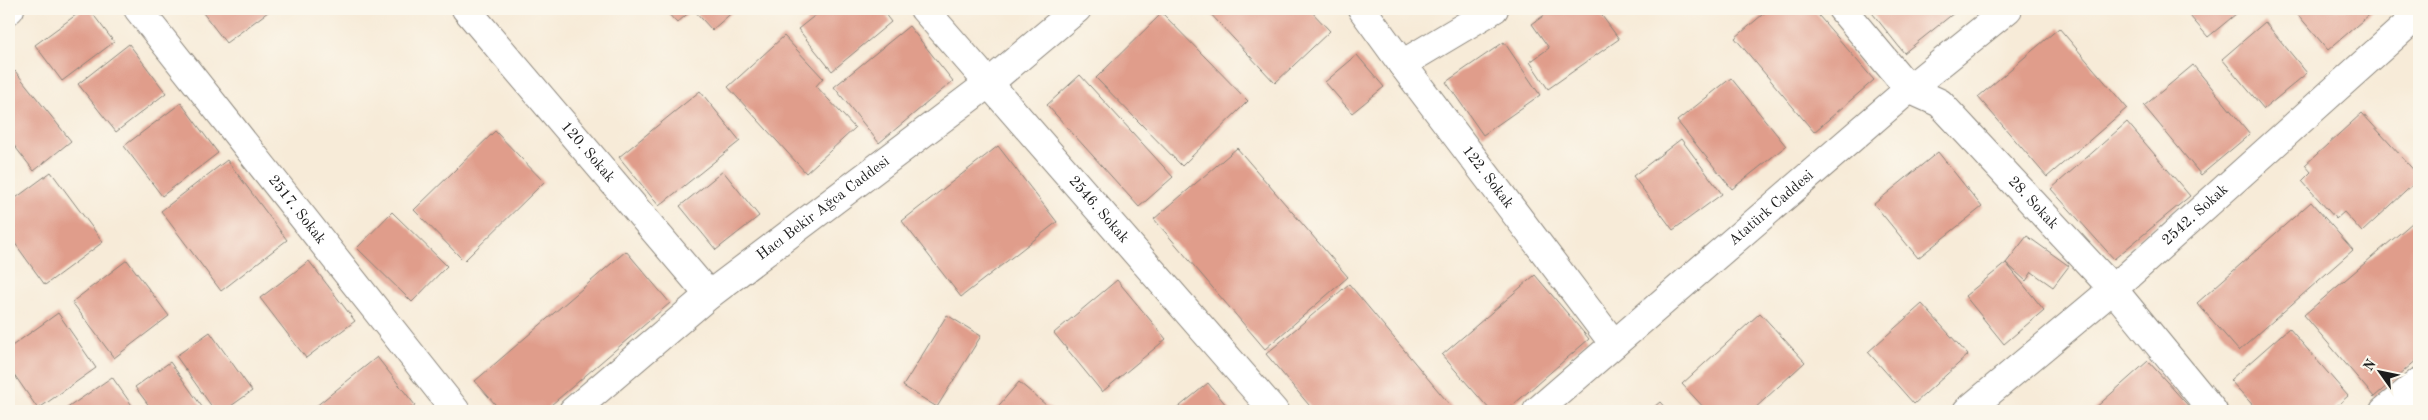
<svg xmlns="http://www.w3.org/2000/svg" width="2428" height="420" font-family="'Old Standard TT',serif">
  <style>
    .building { fill: #e09d8b }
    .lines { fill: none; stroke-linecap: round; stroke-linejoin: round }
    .minor-casing { stroke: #8a847a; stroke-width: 30 }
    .minor { stroke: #fff; stroke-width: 28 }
    .labels { text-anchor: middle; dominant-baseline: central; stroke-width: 4.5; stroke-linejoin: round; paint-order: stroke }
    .street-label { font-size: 15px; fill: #1c1c1c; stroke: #fbf7ec }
  </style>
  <rect width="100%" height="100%" fill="#fbf7ec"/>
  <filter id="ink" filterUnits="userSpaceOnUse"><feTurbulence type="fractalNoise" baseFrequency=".02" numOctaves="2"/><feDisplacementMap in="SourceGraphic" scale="10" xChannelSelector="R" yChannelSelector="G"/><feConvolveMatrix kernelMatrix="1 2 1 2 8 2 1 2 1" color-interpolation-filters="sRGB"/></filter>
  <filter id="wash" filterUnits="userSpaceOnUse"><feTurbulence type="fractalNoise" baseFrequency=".0096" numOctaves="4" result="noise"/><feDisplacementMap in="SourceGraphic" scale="20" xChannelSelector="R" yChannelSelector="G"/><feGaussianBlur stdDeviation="1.12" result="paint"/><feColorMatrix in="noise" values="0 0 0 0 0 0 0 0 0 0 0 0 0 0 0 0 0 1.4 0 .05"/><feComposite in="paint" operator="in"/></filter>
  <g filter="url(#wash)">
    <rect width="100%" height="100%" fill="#f7ebd8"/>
    <g id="blocks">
      <!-- building -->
      <path class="building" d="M84,9h5l25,33 -52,39 -27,-36z
        M200,9h72l-46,34z
        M664,9h72l-24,21 -19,-21 -16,14z
        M823,9h58l10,13 -59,49 -34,-42z
        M1206,9h103l21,22 -55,52z
        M1553,9h44l22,30 -71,50 -18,-27 19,-14 -17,-24z
        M1769,9h44l61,71 -60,52 -79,-94z
        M1869,9h90l-55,44z
        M2184,9h58l-34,28z
        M2293,9h83l-48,41z
        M1162,13l86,88 -66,65 -86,-88z
        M2265,22l42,51 -43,36 -42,-50z
        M909,26l44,55 -74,62 -45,-56z
        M2059,28l68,80 -80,69 -69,-80z
        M784,36l39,42 -7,8 39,42 -49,45 -78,-86z
        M1504,42l36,53 -57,40 -37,-53z
        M129,44l37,49 -50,39 -38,-48z
        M1357,55l27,32 -32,26 -27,-31z
        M2193,65l57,69 -49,41 -57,-69z
        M15,71l56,70 -37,30 -25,-32v-63z
        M1080,75l93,102 -34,30 -92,-102z
        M1731,78l55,68 -54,43 -55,-68z
        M700,91l40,50 -81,65 -40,-49z
        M181,103l37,50 -56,43 -38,-50z
        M2362,113l57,63v3l-57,53 -18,-20 -8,7 -34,-38 9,-9 -6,-7z
        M2127,122l63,74 -76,63 -63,-70z
        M495,131l49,51 -80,79 -50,-51z
        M1681,139l41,55 -49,36 -40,-54z
        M998,146l59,76 -96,75 -59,-76z
        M1237,148l111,129 -83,72 -111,-130z
        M1938,152l44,55 -64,51 -44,-54z
        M227,160l60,80 -66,51 -60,-80z
        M723,171l36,45 -43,34 -36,-44z
        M51,172l52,70 -58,43 -36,-50v-32z
        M2311,202l42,48 -114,101 -42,-48z
        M392,212l55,54 -35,36 -55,-54z
        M2419,217v141l-45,39 -70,-82z
        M2027,236l42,30 -16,21 -21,-15 -6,9 -20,-18z
        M626,251l44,52 -126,108h-43l-26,-30z
        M127,260l42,56 -55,42 -42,-56z
        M309,261l46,60 -49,37 -46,-60z
        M2006,263l38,47 -40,34 -39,-48z
        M1535,275l54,64 -83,72h-15l-49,-56z
        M1117,280l49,59 -64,53 -48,-59z
        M1349,284l106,127h-141l-48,-57z
        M1922,304l46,51 -54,49 -46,-52z
        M58,313l38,55 -58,41 -29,-42v-19z
        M1760,313l45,49 -53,49h-45l-25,-27z
        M947,315l34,21 -44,71 -34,-21z
        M2289,328l59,68 -17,15h-73l-28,-31z
        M210,332l42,59 -28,20h-9l-39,-55z
        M377,357l38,48 -8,6h-89l-3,-4z
        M2148,361l45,50h-97l-2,-2z
        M170,362l35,49h-52l-18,-24z
        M112,377l24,34h-73z
        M1019,382l34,29h-59z
        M1208,383l23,28h-57z
        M1660,402l8,9h-19z"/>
    </g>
  </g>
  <g filter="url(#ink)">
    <use href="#blocks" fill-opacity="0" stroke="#8a847a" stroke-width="1"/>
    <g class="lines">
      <defs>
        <g id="minor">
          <path id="s1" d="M138,9l318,402"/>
          <path id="s2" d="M466,9l243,286"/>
          <path id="s3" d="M924,9l350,402"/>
          <path id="s4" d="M1362,9l40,55 212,280"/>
          <path id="s5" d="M1842,9l67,80 31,14 173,186 100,122"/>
          <path d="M9,10l1,-1"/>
          <path d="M1402,64l92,-55"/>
          <path id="s6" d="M573,411l136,-116 280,-212 88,-74"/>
          <path id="s7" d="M1537,411l372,-322 99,-80"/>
          <path id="s8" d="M1967,411l146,-122 306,-275"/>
          <path d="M2384,411l35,-29"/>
        </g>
      </defs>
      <!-- minor casing -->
      <use href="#minor" class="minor-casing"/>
      <!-- minor -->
      <use href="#minor" class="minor"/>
    </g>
  </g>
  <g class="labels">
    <!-- street labels -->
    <g class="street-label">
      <text stroke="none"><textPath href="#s2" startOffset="188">120. Sokak</textPath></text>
      <text stroke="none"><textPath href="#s4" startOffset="210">122. Sokak</textPath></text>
      <text stroke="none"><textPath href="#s5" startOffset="275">28. Sokak</textPath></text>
      <text stroke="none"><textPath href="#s7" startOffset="310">Atatürk Caddesi</textPath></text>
      <text stroke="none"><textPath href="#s6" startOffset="322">Hacı Bekir Ağca Caddesi</textPath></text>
      <text stroke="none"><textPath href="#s1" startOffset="256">2517. Sokak</textPath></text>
      <text stroke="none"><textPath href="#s3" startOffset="266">2546. Sokak</textPath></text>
      <text stroke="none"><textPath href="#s8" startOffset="301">2542. Sokak</textPath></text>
    </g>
  </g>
  <!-- margin -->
  <rect width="2428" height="420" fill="none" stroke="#fbf7ec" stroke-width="30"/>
  <!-- north arrow -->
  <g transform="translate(2380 372) rotate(303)" stroke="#fbf7ec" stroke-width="4" paint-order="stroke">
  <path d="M0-4L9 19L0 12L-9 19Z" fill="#1c1c1c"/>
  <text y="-8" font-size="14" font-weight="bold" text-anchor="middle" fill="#1c1c1c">N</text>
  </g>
</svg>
